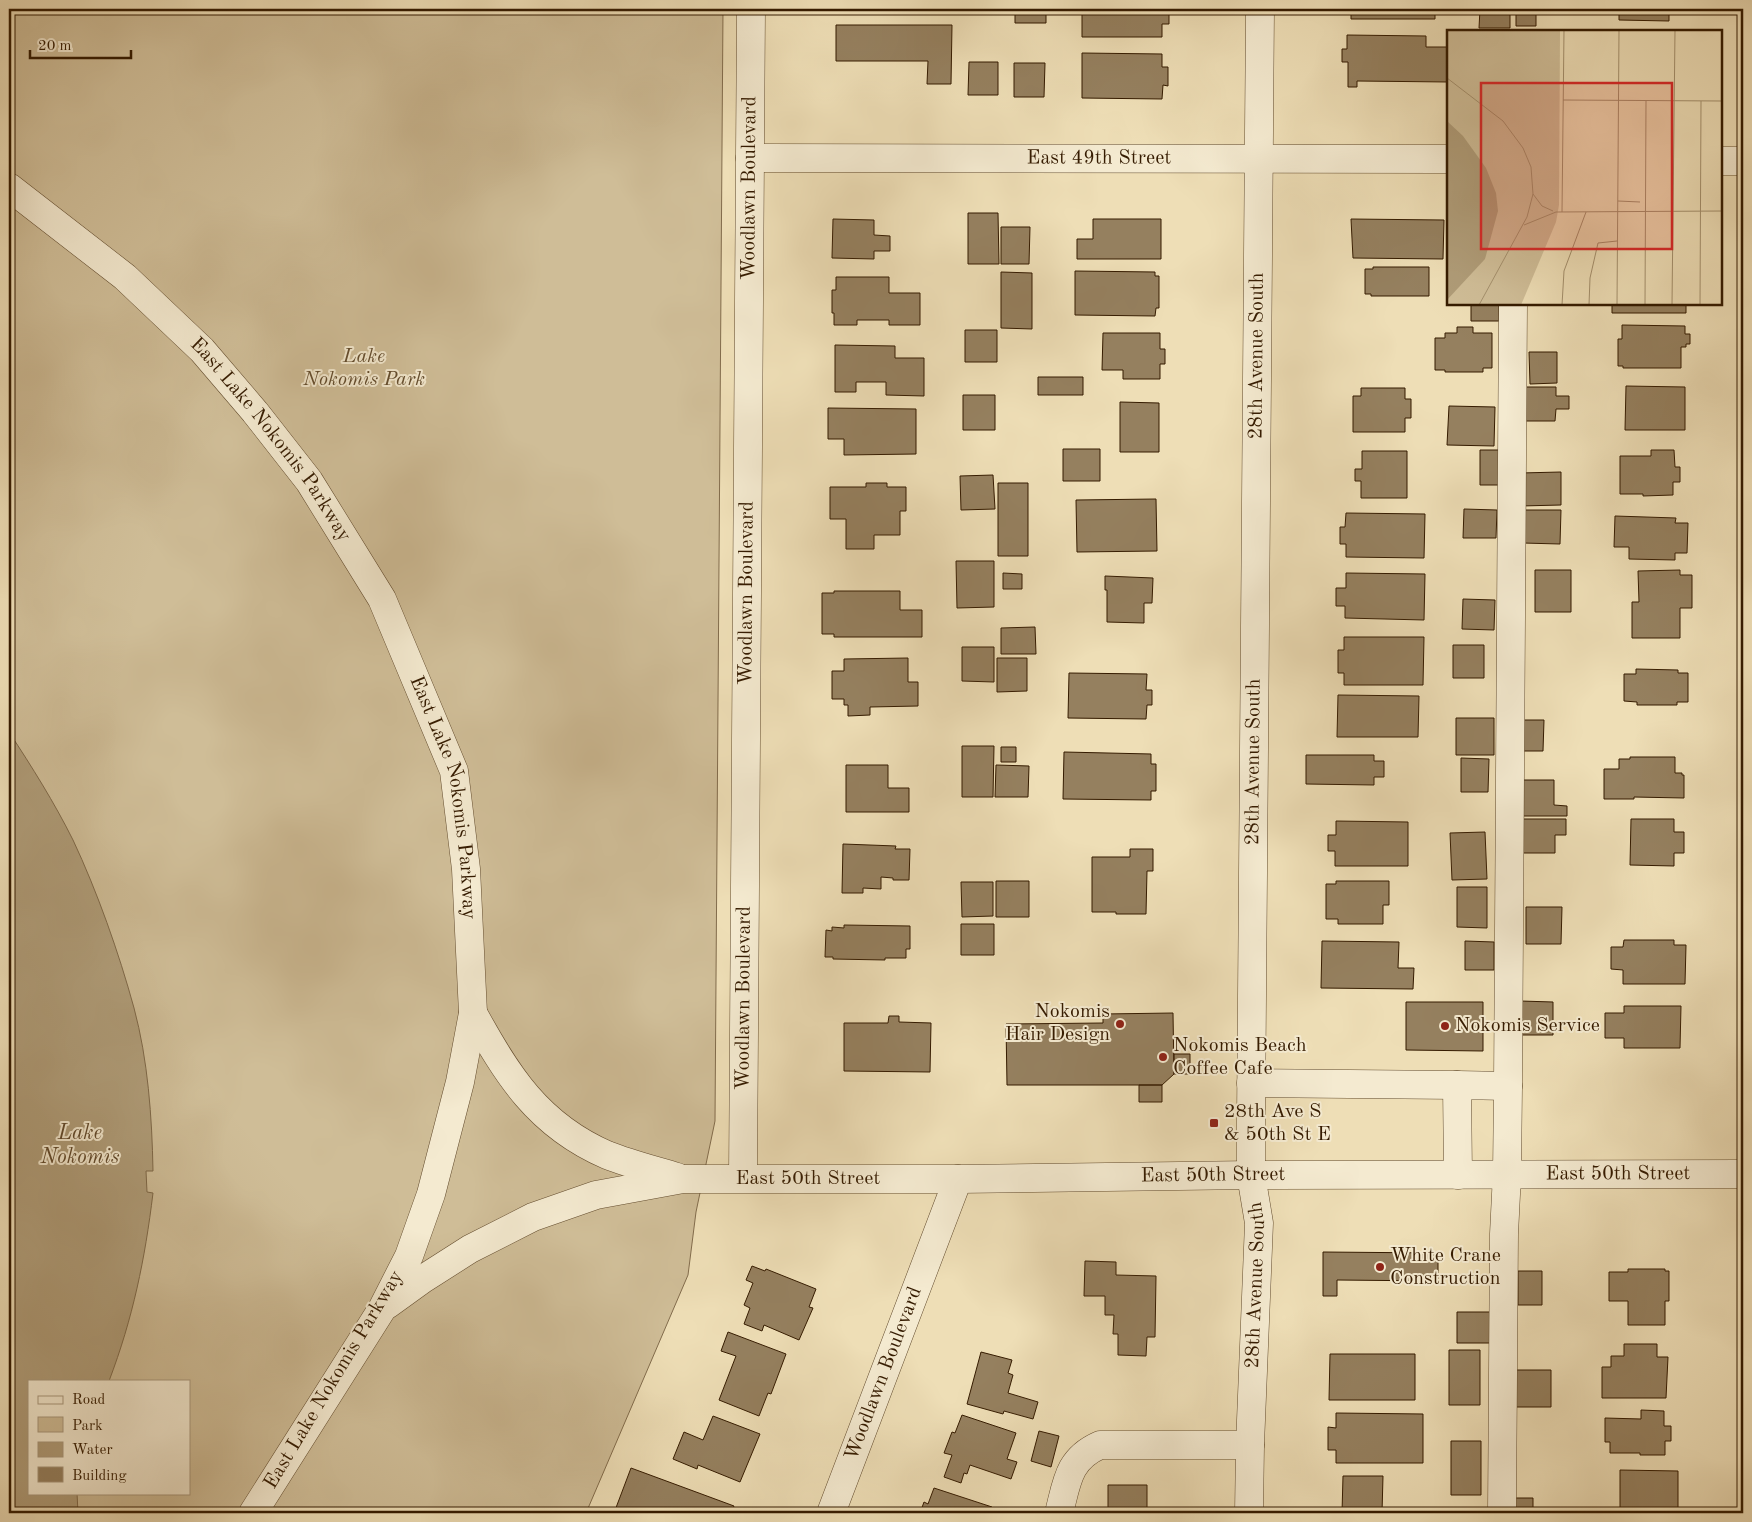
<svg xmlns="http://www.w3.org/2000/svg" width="1752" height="1522" font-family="'Old Standard TT',serif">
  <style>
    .green { fill: #cfbd97; stroke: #826c4c; fill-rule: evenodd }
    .water { fill: #af9c78; stroke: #7e6848 }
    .building { fill: #95805f; stroke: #351b00 }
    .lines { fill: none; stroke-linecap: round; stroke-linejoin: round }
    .minor-casing { stroke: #634c2e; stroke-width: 29 }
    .minor { stroke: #f4ead0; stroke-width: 28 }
    .poi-dot { fill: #8f2418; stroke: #f4ead0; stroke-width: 2 }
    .labels { text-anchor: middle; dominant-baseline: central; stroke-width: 4; stroke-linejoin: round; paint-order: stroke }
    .street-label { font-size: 20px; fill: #351b00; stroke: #f4ead0 }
    .park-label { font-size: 20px; font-style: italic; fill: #634c2d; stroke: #f4ead0 }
    .poi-label { font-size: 20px; fill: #351b00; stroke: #f4ead0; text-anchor: start }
    .water-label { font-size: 21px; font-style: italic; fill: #60482a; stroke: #f4ead0 }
    .inset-road { fill: none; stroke: #a4906d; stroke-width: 1 }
    .view { fill: #d62828; fill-opacity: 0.15; stroke: #d62828; stroke-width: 2.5 }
    .inset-edge { fill: none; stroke: #351b00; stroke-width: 2.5 }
  </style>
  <rect width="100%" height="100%" fill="#eedeb6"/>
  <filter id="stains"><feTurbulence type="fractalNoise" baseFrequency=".004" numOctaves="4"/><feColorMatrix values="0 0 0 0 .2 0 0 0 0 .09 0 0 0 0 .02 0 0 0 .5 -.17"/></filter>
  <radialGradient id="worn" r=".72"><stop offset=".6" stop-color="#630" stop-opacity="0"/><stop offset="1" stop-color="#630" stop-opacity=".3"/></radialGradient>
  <!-- green -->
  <path class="green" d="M9,9h714l-8,1112 -19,91 -8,63 -102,238h-577zM29,1381h160v112h-160z"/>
  <!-- water -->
  <path class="water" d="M9,732c23,35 45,70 64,108 24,51 46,113 61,168 14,52 18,109 19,163h-7l1,21 6,1c-8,66 -20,125 -44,188h-80v112h48l1,20h-69z"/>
  <!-- building -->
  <path class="building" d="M1015,9h31v14h-31z
    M1082,9h87v15h-7v13h-80z
    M1351,9h84v10h-84z
    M1480,9h30v19h-31z
    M1516,9l20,1v16h-20z
    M1619,9h50v12l-50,-1z
    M836,25h116l-1,59h-24l1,-23h-92z
    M1347,35l79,1v11h22v35l-91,-1v6h-9v-25h-6v-13h5z
    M1082,53l80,1v13h6v19l-5,-1 -1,14 -80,-1z
    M969,62h29v33h-30z
    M1014,63h31l-1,34h-30z
    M968,213h30l1,51h-31z
    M833,219l41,1v15l16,1v15h-16v8l-42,-1z
    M1093,219h68v40h-84v-20h16z
    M1351,219l93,1 -1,39 -90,-1z
    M1001,227h29l-1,37h-28z
    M1373,267h56v29h-58v-2h-6v-25h8z
    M1075,271l80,1v4h4v32h-3l-1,8 -80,-1z
    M1001,272l31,1v56l-31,-1z
    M836,277h53v16h31v32h-31v-5h-32v5h-23v-12h-2v-23h4z
    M1471,304h28v17h-28z
    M1612,304h74v9h-74z
    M1622,325l63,1v8h5v10h-4v3h-5v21h-58v-2h-5v-27h4z
    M1457,327h16v6h19v35h-9v4h-38v-2h-10v-32h10v-5h12z
    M965,330h32v32h-32z
    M1103,333h57v16h5v15h-5v15h-37v-9h-21z
    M835,345l60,1v12h29v38l-38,-1v-13h-30v10h-21z
    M1529,352h28v31l-27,1z
    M1038,377h45v18h-45z
    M1626,386l59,1v43h-60z
    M1522,387h34v9h13v13h-13l-1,12h-34z
    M1361,388h44v11h6v19h-6v14h-52v-36h8z
    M963,395h32v35h-32z
    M1120,402l39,1v49h-39z
    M1449,406l46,1 -1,39 -47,-1z
    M828,408l88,1v45l-72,1v-16h-16z
    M1063,449h37v32h-37z
    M1480,450h19v35h-19z
    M1651,450h23l1,17h5v15h-7v13l-30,1v-2h-23v-38h31z
    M1362,451h45v47h-46v-17h-6v-12h7z
    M1561,472v33l-40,1 -1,-33z
    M993,475l2,34 -34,1 -1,-34z
    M866,483h21v4h19v24h-6v24h-26v14h-28v-30h-16v-32h36z
    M998,483h30v73h-30z
    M1156,499l1,52 -80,1 -1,-52z
    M1464,509l33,1 -1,28h-33z
    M1522,510h39l-1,34 -38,-1z
    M1346,513l79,1 -1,44 -78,-1v-13h-6v-17h5z
    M1615,516l61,2 -1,5h13l-1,30h-12v7l-46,-1v-12h-15z
    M956,561h38v46l-37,1z
    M1535,570h36v42h-36z
    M1680,570v5h12v33h-12v30h-48v-36h7l-1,-31z
    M1003,573l19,1v15h-19z
    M1346,573l79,1 -1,46 -79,-2v-12h-9v-18h10z
    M1105,576l48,2 -1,25h-8v20l-37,-1v-32h-2z
    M834,591h66v19h22v27h-88v-3h-12v-41h12z
    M1463,599l32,1 -1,30 -32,-1z
    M1035,627l1,27h-35v-26z
    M1344,637h80l-1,48h-79v-12h-6v-23h6z
    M1453,645h31v33h-31z
    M962,647h32v35l-32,-1z
    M908,658v24h10v24l-48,1v8l-22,1v-11h-4v-6h-12v-28h12v-12z
    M997,658h30v33l-30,1z
    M1636,669l42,1v3h10v29h-11v3h-40v-3l-13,-1v-27h12z
    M1069,673l78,1 -1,16h6v15h-5l-1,14 -78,-1z
    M1338,695l81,1 -1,41h-81z
    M1456,718h38v37h-38z
    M1523,720h21l-1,31h-20z
    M962,746h32l-1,51h-31z
    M1001,747h15v15h-15z
    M1064,752l87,2v10h5v27h-5v9l-88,-1z
    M1306,755h68v6h10v16h-10v8l-68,-1z
    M1630,757h45v16h7v2h2v23l-50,-1v2h-30v-30h15v-10h11z
    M1461,758l28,1 -1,33h-27z
    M846,765h42v23h21v24h-63z
    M996,765l33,1 -1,31h-33z
    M1519,780h35v25l13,1v10h-48z
    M1520,819h46v16h-11v18h-35z
    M1631,819h43v13h10v21h-10v13l-44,-1z
    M1336,821l72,1v44h-73v-15h-7v-16h8z
    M1485,832l2,47 -35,1 -2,-47z
    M843,844l53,2 -1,3h15l-1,31h-16v-2l-12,-1v12l-18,-1v5h-21z
    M1130,849h23v22h-6l-1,43h-30v-2h-24v-55h38z
    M996,881h33v36h-33z
    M1336,881h53v24h-6v19h-45v-5h-12v-35h10z
    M961,882h32v34l-31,1z
    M1457,887h30v41l-30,-1z
    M1526,907h36l-1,37h-35z
    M961,924h33v31h-33z
    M844,925l66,1v23h-4v9h-21v2l-52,-1v-2h-8l1,-27 6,1v-4l12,1z
    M1624,940h50v5h12l-1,39h-62v-14l-12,-1v-22h12z
    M1322,941l77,1 -1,26h16l-1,21 -92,-1z
    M1465,941l29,1v28h-29z
    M1520,1001l33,1v33h-34z
    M1406,1002h77v49l-77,-1z
    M1624,1006h57l-1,42h-56v-10h-19v-25h19z
    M1173,1013l1,61 -12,11h-155l-1,-61 97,-1v-9z
    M889,1016h10v6l32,1 -1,49 -86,-1v-48h44z
    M1174,1054h16v20h-16z
    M1139,1085h23v17h-23z
    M1323,1252l115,1v28l-101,-1v16h-14z
    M1085,1261l31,1v13l40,1 -1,61h-8l-1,19 -28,-1v-21h-5l1,-19h-9v-19h-21z
    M752,1266l13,5 1,-2 50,20 -7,18 4,1 -14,32 -35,-15 -2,6 -18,-7 6,-16 -6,-3 9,-22 -7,-3z
    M1628,1269h37v2h4v30h-4v24h-37v-24h-19v-29h19z
    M1518,1271h24v34h-24z
    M1457,1312h33v31h-33z
    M728,1332l58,22 -15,40 -3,-1 -9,23 -40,-16 17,-44 -15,-5z
    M1624,1344h33v13h11l-2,41h-64v-31h9v-11h13z
    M1449,1350h31v55h-31z
    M981,1352l31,8 -4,13 5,2 -5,18 30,9 -5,17 -29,-8 -1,3 -36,-10z
    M1330,1354h85v46h-86z
    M1515,1370h36v37h-36z
    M1641,1410l23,1v15h7v15h-6v14h-25v-2h-30v-11h-5v-24l36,1z
    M1336,1413l87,1v49h-87v-13h-8v-23l8,1z
    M962,1415l54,18 -9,26 10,3 -6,17 -41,-14 -3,9 -3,-1 -3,10 -17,-6 8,-22 -8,-2 8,-21 3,1z
    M713,1416l47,18 -20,48 -42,-17 -1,4 -24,-10 11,-27 19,8z
    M1039,1431l20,5 -8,31 -20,-6z
    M1451,1441h30v54h-30z
    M631,1468l103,38 -3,7h-117z
    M1620,1470l58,1v42h-58z
    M1343,1476h40l-1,37h-40z
    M1108,1485h39v28h-39z
    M934,1488l58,19 -2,6h-70l4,-11 4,2z
    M1513,1498h20v15h-20z"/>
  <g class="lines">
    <defs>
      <g id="minor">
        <path id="s1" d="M750,158l698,1"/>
        <path d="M1721,161h22"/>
        <path id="s2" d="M9,187l116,90 77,73 53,62 54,69 73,118 72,172 12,98 7,144 -13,69 -29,112 -22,62 -27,53 -129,204"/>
        <path d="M473,1013c34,62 65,112 134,142 23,9 47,15 70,22"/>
        <path d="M1251,1083l206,2"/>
        <path d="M1458,1175l-1,-90 51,1"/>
        <path id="s3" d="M743,1178l8,-1169"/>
        <path id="s4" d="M387,1305l36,-26 47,-30 63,-32 63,-22 87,-16h275l293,-4 492,-1"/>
        <path id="s5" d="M831,1513l127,-334"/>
        <path d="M1059,1513c8,-31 9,-54 41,-68h150"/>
        <path id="s6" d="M1249,1513l1,-68 9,-222 -8,-48v-55l9,-1111"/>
        <path d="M1502,1513l2,-279 3,-60 1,-88 5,-782"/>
      </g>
    </defs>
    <!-- minor casing -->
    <use href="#minor" class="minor-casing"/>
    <!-- minor -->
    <use href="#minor" class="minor"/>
  </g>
  <!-- markers -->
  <g class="poi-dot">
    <circle cx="1120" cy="1024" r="5"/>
    <circle cx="1445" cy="1026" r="5"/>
    <circle cx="1163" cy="1057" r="5"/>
    <rect x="1209" y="1118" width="10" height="10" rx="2.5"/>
    <circle cx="1380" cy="1267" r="5"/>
  </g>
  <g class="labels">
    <!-- street labels -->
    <g class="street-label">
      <text stroke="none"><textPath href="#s1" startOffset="349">East 49th Street</textPath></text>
      <text stroke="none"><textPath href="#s3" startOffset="990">Woodlawn Boulevard</textPath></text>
      <text stroke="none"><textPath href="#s6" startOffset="1158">28th Avenue South</textPath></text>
      <text stroke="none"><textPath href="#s2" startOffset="366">East Lake Nokomis Parkway</textPath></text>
      <text stroke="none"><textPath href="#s3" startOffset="585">Woodlawn Boulevard</textPath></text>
      <text stroke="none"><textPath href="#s6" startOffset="752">28th Avenue South</textPath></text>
      <text stroke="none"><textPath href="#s2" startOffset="771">East Lake Nokomis Parkway</textPath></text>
      <text stroke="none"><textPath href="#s3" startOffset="180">Woodlawn Boulevard</textPath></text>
      <text stroke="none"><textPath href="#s4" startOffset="1261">East 50th Street</textPath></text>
      <text stroke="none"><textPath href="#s4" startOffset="856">East 50th Street</textPath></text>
      <text stroke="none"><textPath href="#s4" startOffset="451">East 50th Street</textPath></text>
      <text stroke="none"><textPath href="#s6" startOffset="228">28th Avenue South</textPath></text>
      <text stroke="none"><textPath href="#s5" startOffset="149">Woodlawn Boulevard</textPath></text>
      <text transform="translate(334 1380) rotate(-59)">East Lake Nokomis Parkway</text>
    </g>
    <!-- park labels -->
    <g class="park-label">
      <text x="364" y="357">Lake<tspan x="364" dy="23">Nokomis Park</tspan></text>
    </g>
    <!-- poi labels -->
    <g class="poi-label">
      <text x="1110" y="1012" text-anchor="end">Nokomis<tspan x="1110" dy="23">Hair Design</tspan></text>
      <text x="1455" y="1026">Nokomis Service</text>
      <text x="1173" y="1046">Nokomis Beach<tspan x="1173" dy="23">Coffee Cafe</tspan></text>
      <text x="1224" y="1112">28th Ave S<tspan x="1224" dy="23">&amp; 50th St E</tspan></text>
      <text x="1390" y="1256">White Crane<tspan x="1390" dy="23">Construction</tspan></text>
    </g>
    <!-- water labels -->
    <g class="water-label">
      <text x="80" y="1133">Lake<tspan x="80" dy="24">Nokomis</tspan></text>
    </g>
  </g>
  <!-- overview -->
  <g transform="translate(1447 30)">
    <rect width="275" height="275" fill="#eedeb6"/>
    <path d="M0,0h113l-1,175 -3,17 -35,83h-74z" fill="#cfbd97"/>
    <path d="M0,91l16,15 23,32 10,25 2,18 -13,48 -38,41z" fill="#af9c78"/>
    <path class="inset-road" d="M0,48l56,43 20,27 8,19 2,27 -6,23 -48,88M116,70l159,1M86,164l9,12 11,5M171,171l22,1M115,182l2,-182M77,195l32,-13 166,-1M115,275l2,-34 22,-59M142,275l1,-27 8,-35 19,-2M170,275l2,-275M198,275l1,-204M225,275l3,-275M253,275l1,-204"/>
    <path class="view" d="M34,53h191v166h-191z"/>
    <rect width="275" height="275" class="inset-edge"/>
  </g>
  <!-- margin -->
  <rect width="1752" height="1522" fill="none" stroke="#eedeb6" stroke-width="30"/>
  <rect x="10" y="10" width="1732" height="1502" fill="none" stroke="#351b00" stroke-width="2.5"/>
  <rect x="15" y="15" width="1722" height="1492" fill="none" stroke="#351b00"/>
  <!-- legend -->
  <rect x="28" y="1380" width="162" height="115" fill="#f4ead0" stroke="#a8977d"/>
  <rect x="38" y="1396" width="25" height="8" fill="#f4ead0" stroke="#a8977d"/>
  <text x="72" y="1404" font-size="15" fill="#351b00">Road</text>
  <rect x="38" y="1417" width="25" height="15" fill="#cfbd97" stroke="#a8977d"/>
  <text x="72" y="1430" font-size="15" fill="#351b00">Park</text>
  <rect x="38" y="1442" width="25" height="15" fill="#af9c78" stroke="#a8977d"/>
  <text x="72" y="1454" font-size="15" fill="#351b00">Water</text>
  <rect x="38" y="1467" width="25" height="15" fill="#95805f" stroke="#a8977d"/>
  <text x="72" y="1480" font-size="15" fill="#351b00">Building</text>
  <!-- scale -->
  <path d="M30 50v8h101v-8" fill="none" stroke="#351b00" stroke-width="2.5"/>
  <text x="38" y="50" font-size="15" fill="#351b00" stroke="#f4ead0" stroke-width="4" paint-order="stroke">20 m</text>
  <rect width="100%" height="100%" filter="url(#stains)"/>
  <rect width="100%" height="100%" fill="url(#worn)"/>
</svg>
